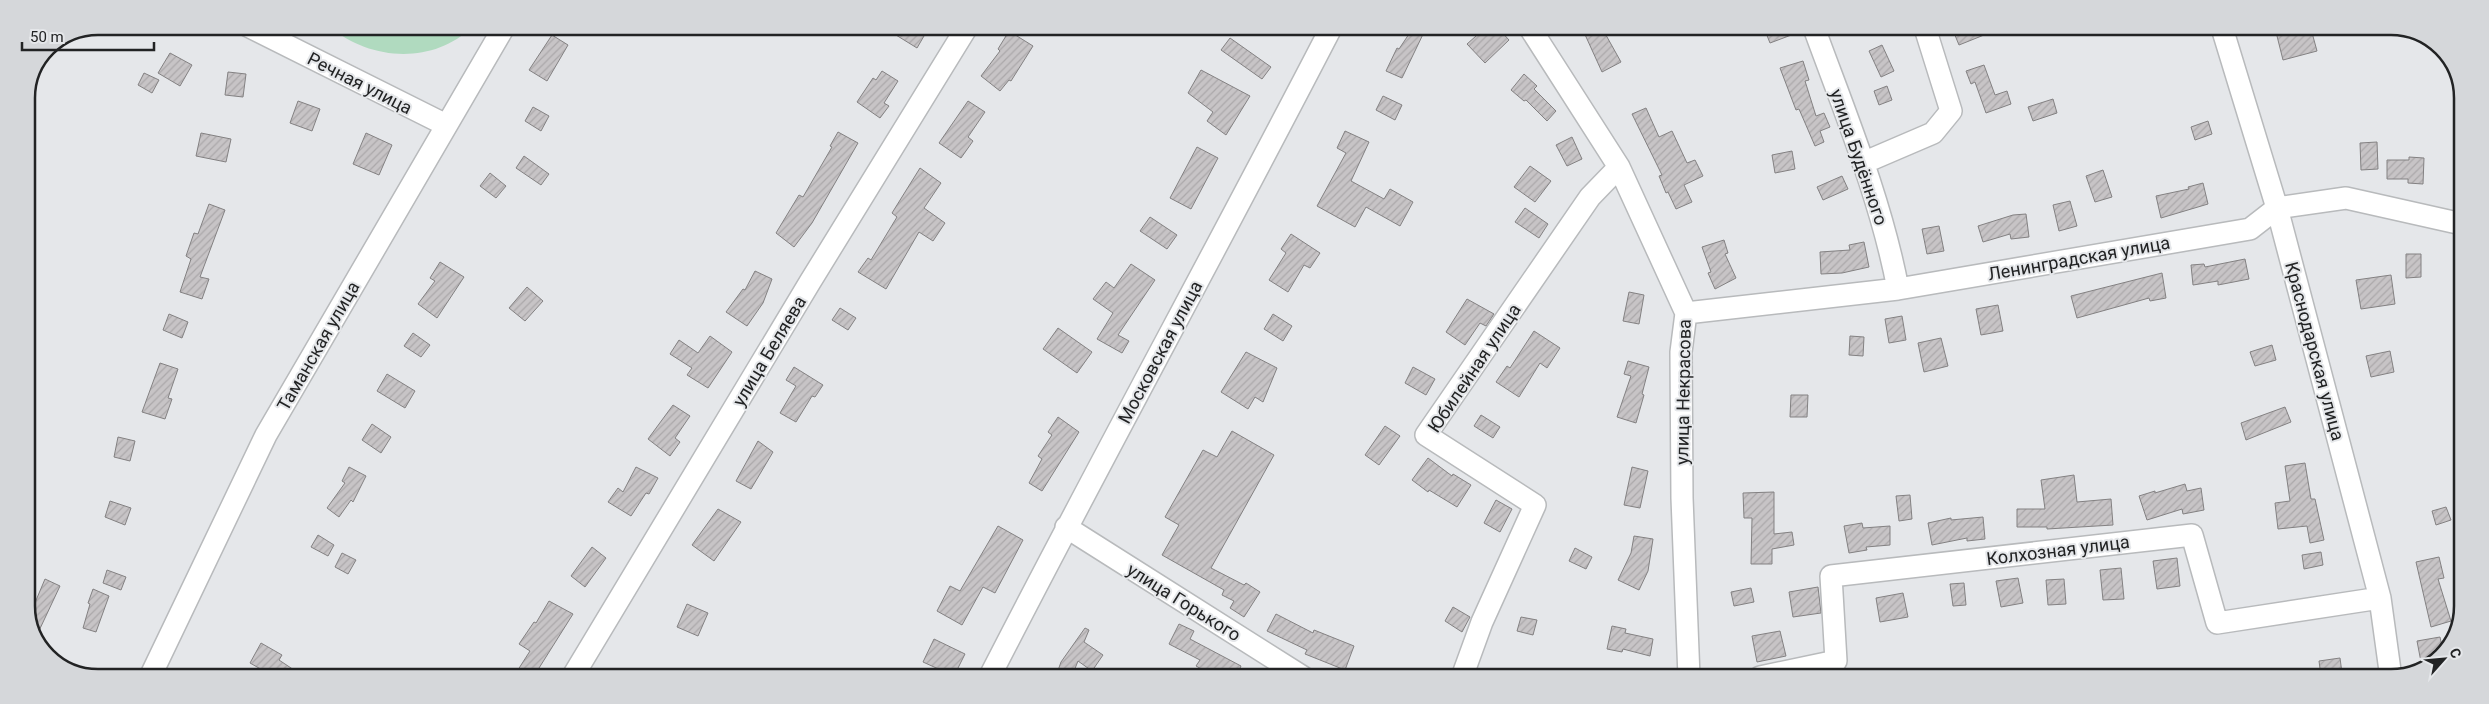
<svg xmlns="http://www.w3.org/2000/svg" width="2489" height="704" font-family="Roboto,sans-serif">
  <style>
    .grass { fill: #b0dabf }
    .building { fill: url(#building-hatch); stroke: #838182 }
    .lines { fill: none; stroke-linecap: round; stroke-linejoin: round }
    .minor-casing { stroke: #b8babc; stroke-width: 24 }
    .minor { stroke: #fff; stroke-width: 21 }
    .labels { text-anchor: middle; dominant-baseline: central; stroke-width: 4; stroke-linejoin: round; paint-order: stroke }
    .street-label { font-size: 18px; fill: #222324; stroke: #e5e7ea }
    .rim { fill: none; stroke: #222324; stroke-width: 2.5 }
  </style>
  <defs>
    <pattern id="building-hatch" width="6" height="6" patternUnits="userSpaceOnUse" patternTransform="scale(1.25)"><rect width="6" height="6" fill="#c7c4c6"/><path d="M-1 1l2-2M0 6l6-6M5 7l2-2" fill="none" stroke="#aba8aa"/></pattern>
  </defs>
  <rect width="100%" height="100%" fill="#e5e7ea"/>
  <!-- grass -->
  <path class="grass" d="M329,26l143,1c-39,38 -103,34 -143,-1z"/>
  <!-- building -->
  <path class="building" d="M883,27h26l15,9 -7,12z
    M1413,28h13l-24,50 -16,-7 11,-23 2,1z
    M1485,28h13l11,12 -24,23 -18,-19z
    M1582,28h20l19,34 -19,10z
    M1764,28h38v3l-32,12z
    M1952,28h47v1l-40,16z
    M2275,28l36,1 6,22 -34,9z
    M1009,31l24,15 -22,35 -2,-1 -9,11 -19,-15 19,-25 -2,-2z
    M552,35l16,10 -21,36 -18,-11z
    M1230,38l41,29 -9,12 -41,-29z
    M1882,45l12,26 -13,6 -12,-26z
    M170,53l22,12 -12,21 -22,-13z
    M1803,61l6,19 -4,1 11,35 8,-3 6,14 -10,4 4,11 -9,4 -16,-37 -3,1 -16,-42z
    M1984,65l11,30 12,-4 4,13 -25,9 -11,-31 -4,2 -5,-13z
    M1201,70l49,26 -24,39 -19,-14 6,-9 -25,-19z
    M882,71l16,10 -14,22 5,3 -9,12 -23,-16 16,-24 3,2z
    M228,72l18,2 -3,23 -18,-2z
    M144,73l15,7 -7,13 -14,-8z
    M1524,74l13,12 -3,3 22,22 -9,10 -21,-21 -2,1 -13,-11z
    M1887,86l5,14 -13,5 -5,-14z
    M1383,96l19,9 -7,15 -19,-10z
    M2053,99l4,14 -24,8 -5,-14z
    M298,101l22,8 -8,22 -22,-8z
    M968,101l17,11 -17,25 5,4 -12,17 -22,-15z
    M533,107l16,9 -8,15 -16,-10z
    M1646,108l13,29 13,-6 15,32 8,-3 8,16 -19,9 8,17 -16,7 -8,-17 -2,1 -7,-17 3,-1 -30,-61z
    M2208,121l4,13 -17,6 -4,-13z
    M1345,131l24,11 -18,39 33,18 6,-10 23,13 -13,24 -34,-19 -11,20 -38,-21 29,-53 -9,-5z
    M838,132l20,11 -46,80 -18,24 -18,-14 23,-38 4,2 29,-50 -2,-1z
    M201,133l30,6 -5,23 -30,-6z
    M366,133l26,12 -13,30 -26,-11z
    M1572,137l10,22 -15,7 -11,-21z
    M2377,142l1,27 -17,1 -1,-27z
    M1197,147l21,11 -27,51 -21,-11z
    M1792,151l3,18 -20,4 -3,-18z
    M524,156l25,18 -8,11 -25,-17z
    M2409,157l15,1 -1,26 -15,-1v-4h-21v-19h22z
    M1530,166l21,15 -16,21 -21,-15z
    M920,168l21,15 -17,25 21,15 -12,18 -14,-9 -33,57 -28,-17 10,-14 3,2 26,-43 -5,-4z
    M2103,170l9,27 -17,5 -9,-26z
    M490,173l16,13 -10,12 -16,-12z
    M1842,176l6,13 -25,11 -6,-13z
    M2203,183l5,21 -47,14 -5,-22 33,-7 -1,-2z
    M2070,201l7,25 -18,5 -6,-26z
    M209,204l16,6 -25,67 9,2 -7,20 -22,-7 11,-33 -5,-3 8,-23 4,1z
    M1525,208l23,16 -9,14 -24,-16z
    M2026,214l3,23 -18,2 -1,-5 -27,8 -5,-16 35,-11z
    M1150,217l27,18 -10,14 -27,-18z
    M1939,226l5,25 -17,3 -5,-25z
    M1291,234l29,19 -10,15 -6,-3 -16,27 -19,-12 17,-27 -5,-4z
    M1724,240l4,13 -3,1 11,24 -21,11 -7,-16 3,-1 -9,-25z
    M1864,242l5,25 -27,6 -21,1 -1,-22 30,-2 -1,-5z
    M2406,254h15v23l-15,1z
    M2245,259l4,20 -31,6v-4l-25,4 -2,-20 13,-1 1,3z
    M440,262l24,15 -27,41 -19,-14 17,-23 -5,-3z
    M1131,264l24,16 -37,55 11,6 -7,12 -25,-14 16,-26 -20,-14 13,-17 8,6z
    M755,271l17,8 -9,24 -16,23 -21,-14 17,-23 2,1z
    M2162,273l4,25 -16,3 -1,-3 -72,20 -6,-22z
    M2391,275l4,29 -34,5 -5,-29z
    M527,287l16,14 -18,20 -16,-13z
    M1629,292l15,3 -5,29 -16,-3z
    M1467,299l27,15 -8,12 -6,-3 -15,22 -19,-13z
    M1998,305l5,26 -22,4 -5,-26z
    M840,308l16,10 -8,12 -16,-10z
    M169,314l19,8 -6,16 -19,-8z
    M1273,314l19,12 -9,15 -19,-12z
    M1902,316l4,24 -17,3 -4,-24z
    M1058,328l34,24 -15,21 -34,-24z
    M1534,331l26,17 -13,20 -7,-5 -21,34 -23,-15 11,-16 3,2z
    M413,333l17,12 -9,12 -17,-11z
    M710,336l22,16 -24,36 -21,-13 5,-7 -22,-14 9,-14 19,13z
    M1850,336l14,1 -1,19 -14,-1z
    M1941,338l7,28 -24,6 -6,-29z
    M2272,345l4,15 -21,6 -5,-14z
    M2390,351l4,21 -23,5 -5,-21z
    M1246,352l31,16 -14,34 -8,-5 -7,12 -27,-17z
    M1628,361l21,6 -7,27 2,1 -8,28 -19,-6 14,-41 -7,-2z
    M160,363l18,6 -10,29 4,1 -7,20 -23,-7z
    M794,367l29,18 -8,12 -3,-1 -16,26 -16,-9 16,-27 -10,-6z
    M1413,367l22,12 -9,16 -21,-12z
    M387,374l28,17 -10,17 -28,-17z
    M1791,395h17l-1,22h-17z
    M673,405l17,11 -15,22 5,4 -10,14 -22,-17z
    M2285,407l6,15 -45,18 -5,-17z
    M1481,415l19,12 -7,11 -19,-12z
    M1058,417l21,15 -37,59 -13,-8 13,-24 -4,-3 14,-21 -4,-3z
    M372,424l19,13 -10,16 -19,-13z
    M1385,426l15,10 -21,29 -14,-10z
    M1232,431l42,24 -63,113 33,17 2,-2 14,9 -16,25 -14,-9 4,-7 -12,-6 2,-5 -62,-35 17,-30 -14,-8 38,-67 14,7z
    M118,437l17,4 -5,20 -16,-4z
    M758,441l15,11 -22,37 -15,-8z
    M1428,458l24,18 1,-2 18,11 -14,22 -28,-17 -1,2 -16,-12z
    M2305,463l6,36h4l9,41 -14,3 -3,-17 -29,3 -3,-26 15,-2 -5,-35z
    M349,467l17,9 -13,26 -2,-2 -12,17 -12,-9 18,-25 -3,-2z
    M636,467l22,11 -9,16 -3,-1 -15,23 -23,-14 10,-14 5,4z
    M1632,467l16,4 -8,37 -16,-3z
    M2074,475l3,27 34,-3 2,26 -66,4v-2h-30v-18h28l-4,-29z
    M2185,484l2,7 14,-3 3,22 -21,4 -1,-5 -35,11 -8,-24 16,-5v2z
    M1774,492v42l18,-2 2,13 -22,4v15h-21l1,-46h-8l-1,-25z
    M1910,495l2,24 -13,2 -3,-25z
    M1496,500l16,9 -12,23 -16,-9z
    M110,501l21,7 -6,17 -20,-8z
    M2446,507l5,13 -15,5 -4,-14z
    M718,509l23,13 -27,39 -22,-16z
    M1983,517l2,22 -18,2v-3l-35,7 -4,-22 23,-5v2z
    M1862,523l1,5 27,-2v19l-24,2 1,3 -18,3 -5,-27z
    M998,526l25,14 -28,53 -12,-6 -21,38 -25,-14 13,-25 10,5z
    M318,535l16,10 -6,11 -17,-9z
    M1634,536l19,3 -5,32 -9,19 -21,-10 13,-27z
    M592,547l14,11 -21,29 -14,-11z
    M1575,548l17,9 -6,12 -17,-8z
    M2321,552l2,13 -19,4 -2,-14z
    M342,553l14,7 -8,14 -13,-7z
    M2439,557l5,21 -6,1 13,42 -20,6 -15,-65z
    M2177,558l3,28 -23,3 -4,-28z
    M2121,568l3,31 -21,1 -3,-30z
    M107,570l19,7 -5,13 -18,-7z
    M2018,578l5,25 -22,4 -5,-26z
    M45,579l15,7 -23,49 -8,-18z
    M2064,579l2,25 -18,1 -2,-25z
    M1964,583l2,22 -13,1 -3,-22z
    M1818,587l3,26 -28,4 -4,-25z
    M1751,588l3,14 -20,4 -3,-14z
    M93,589l16,7 -13,36 -13,-4 7,-24 -2,-1z
    M1903,593l5,24 -28,5 -4,-24z
    M549,601l24,13 -39,62h-20l16,-25 -11,-7 15,-22 2,1z
    M687,604l21,9 -10,23 -21,-9z
    M1453,607l17,10 -8,15 -17,-11z
    M1276,614l37,19 1,-3 40,16 -9,24 -40,-16 2,-4 -40,-19z
    M1521,617l16,3 -4,15 -16,-4z
    M1179,624l15,7 -4,8 51,27 -5,11h-20l-20,-11 4,-6 -31,-16z
    M1612,626l14,3 -1,4 28,6 -3,17 -27,-7 -1,3 -15,-3z
    M1085,628l4,2 -5,12 19,13 -11,16 -14,-10 -6,15h-16l5,-14z
    M1780,631l6,25 -29,6 -5,-26z
    M2440,637l3,14 -6,8 -16,3 -4,-21z
    M934,639l31,15 -11,22 -31,-14z
    M261,643l21,12 -3,5 24,16h-30l-23,-13z
    M2340,658l2,15 -21,3 -2,-15z"/>
  <g class="lines">
    <defs>
      <path id="minor" d="M248,26l198,99
        M1530,28l89,139 67,146 -5,39 1,146 7,179
        M1814,28c31,85 67,171 84,261
        M2222,28l55,180 103,390 11,80
        M1863,163l70,-30 18,-22 -26,-83
        M1686,313l212,-24 352,-60 27,-21 69,-10 116,26
        M1066,527l237,150
        M151,675l115,-240 238,-408
        M573,676l237,-394 157,-255
        M990,676c111,-217 229,-431 341,-648
        M1462,677l20,-55 53,-117 -109,-70 164,-238 29,-30
        M1760,677l76,-16 -5,-85 361,-41 25,88 163,-25"/>
    </defs>
    <!-- minor casing -->
    <use href="#minor" class="minor-casing"/>
    <!-- minor -->
    <use href="#minor" class="minor"/>
  </g>
  <g class="labels">
    <!-- street labels -->
    <g class="street-label">
      <text transform="translate(360 83) rotate(27)">Речная улица</text>
      <text transform="translate(1859 157) rotate(71)">улица Будённого</text>
      <text transform="translate(2079 258) rotate(-10)">Ленинградская улица</text>
      <text transform="translate(318 346) rotate(-60)">Таманская улица</text>
      <text transform="translate(769 351) rotate(-59)">улица Беляева</text>
      <text transform="translate(2315 351) rotate(75)">Краснодарская улица</text>
      <text transform="translate(1160 352) rotate(-62)">Московская улица</text>
      <text transform="translate(1474 368) rotate(-56)">Юбилейная улица</text>
      <text transform="translate(1683 392) rotate(-89)">улица Некрасова</text>
      <text transform="translate(2058 550) rotate(-7)">Колхозная улица</text>
      <text transform="translate(1184 602) rotate(32)">улица Горького</text>
    </g>
  </g>
  <!-- crop -->
  <path d="M0 0H2489V704H0ZM98 35H2391A63 63 0 0 1 2454 98V606A63 63 0 0 1 2391 669H98A63 63 0 0 1 35 606V98A63 63 0 0 1 98 35Z" fill="#d5d7da" fill-rule="evenodd"/>
  <path class="rim" d="M98 35H2391A63 63 0 0 1 2454 98V606A63 63 0 0 1 2391 669H98A63 63 0 0 1 35 606V98A63 63 0 0 1 98 35Z"/>
  <!-- north arrow -->
  <g transform="translate(2444 659) rotate(63)" stroke="#e5e7ea" stroke-width="4" paint-order="stroke">
  <path d="M0-4L9 19L0 12L-9 19Z" fill="#222324"/>
  <text y="-8" font-size="14" font-weight="bold" text-anchor="middle" fill="#222324">С</text>
  </g>
  <!-- scale -->
  <path d="M22 42v8h132v-8" fill="none" stroke="#222324" stroke-width="2.5"/>
  <text x="30" y="42" font-size="15" fill="#222324" stroke="#e5e7ea" stroke-width="4" paint-order="stroke">50 m</text>
</svg>
